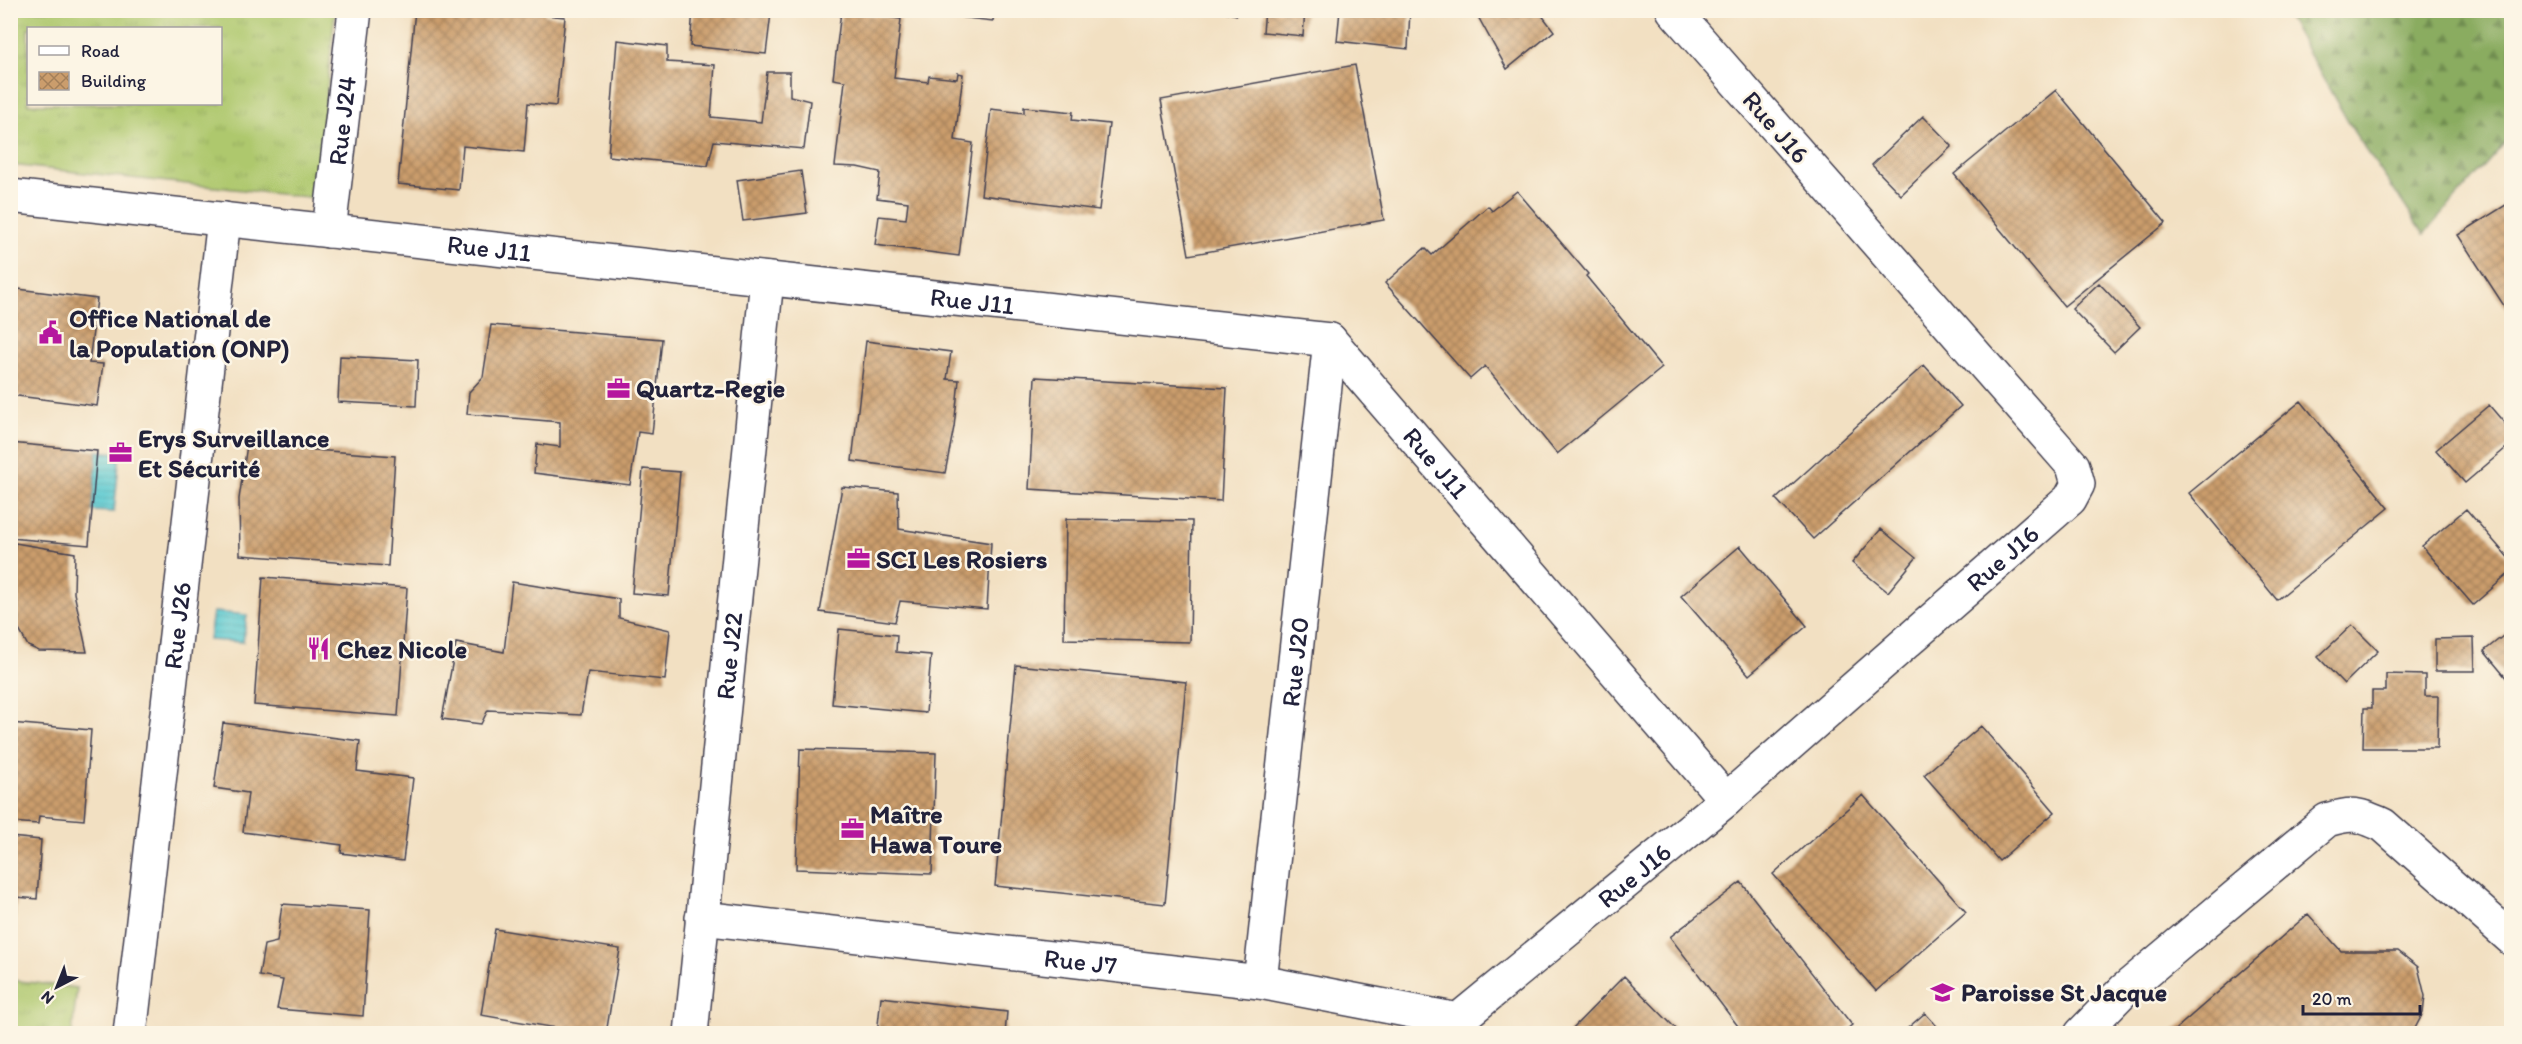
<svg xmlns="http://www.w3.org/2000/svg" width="2522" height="1044" font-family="Itim,sans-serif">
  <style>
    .grass { fill: url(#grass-tufts); stroke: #687554; stroke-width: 1.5; fill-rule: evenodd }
    .forest { fill: url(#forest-firs); stroke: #56674e; stroke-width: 1.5 }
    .water { fill: url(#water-rules); stroke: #407686; stroke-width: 1.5 }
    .building { fill: url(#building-cross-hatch) }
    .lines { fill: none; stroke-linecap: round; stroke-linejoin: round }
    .minor-casing { stroke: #413e4f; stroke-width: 36 }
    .minor { stroke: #fff; stroke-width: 33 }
    .labels { text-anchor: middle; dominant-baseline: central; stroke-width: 5; stroke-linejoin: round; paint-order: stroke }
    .street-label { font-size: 26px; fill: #22223b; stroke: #fcf5e5 }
    .poi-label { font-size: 26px; font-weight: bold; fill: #22223b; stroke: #fcf5e5; text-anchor: start }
  </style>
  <defs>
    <pattern id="grass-tufts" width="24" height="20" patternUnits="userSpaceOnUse" patternTransform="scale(1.5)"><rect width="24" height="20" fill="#aec86d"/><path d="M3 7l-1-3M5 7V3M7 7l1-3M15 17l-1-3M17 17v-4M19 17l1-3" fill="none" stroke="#95ac5f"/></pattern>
    <pattern id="forest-firs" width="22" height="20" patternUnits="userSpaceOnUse" patternTransform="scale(1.5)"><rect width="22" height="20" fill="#8aac60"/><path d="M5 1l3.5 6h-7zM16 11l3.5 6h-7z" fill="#708c50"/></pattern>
    <pattern id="water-rules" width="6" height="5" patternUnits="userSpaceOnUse" patternTransform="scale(1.5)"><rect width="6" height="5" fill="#5dcbd2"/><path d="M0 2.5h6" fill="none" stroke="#51aeb5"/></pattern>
    <pattern id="building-cross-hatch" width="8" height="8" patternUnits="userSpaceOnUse" patternTransform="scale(1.5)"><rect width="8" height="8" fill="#cb9d6c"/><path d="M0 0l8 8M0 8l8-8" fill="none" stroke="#a4805a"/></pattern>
  </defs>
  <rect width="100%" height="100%" fill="#fcf5e5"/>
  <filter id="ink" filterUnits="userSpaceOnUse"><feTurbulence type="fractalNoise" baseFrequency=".0167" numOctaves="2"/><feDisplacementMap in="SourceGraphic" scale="12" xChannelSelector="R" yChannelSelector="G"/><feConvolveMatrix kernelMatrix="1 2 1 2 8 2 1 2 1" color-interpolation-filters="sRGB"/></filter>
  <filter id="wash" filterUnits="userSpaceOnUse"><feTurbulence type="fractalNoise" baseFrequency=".008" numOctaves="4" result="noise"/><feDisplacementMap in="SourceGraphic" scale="24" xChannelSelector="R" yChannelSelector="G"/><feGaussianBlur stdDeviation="1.35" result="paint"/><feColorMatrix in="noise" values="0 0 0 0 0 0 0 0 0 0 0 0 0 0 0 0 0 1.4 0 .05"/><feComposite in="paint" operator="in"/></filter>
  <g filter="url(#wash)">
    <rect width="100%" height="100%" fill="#f2e0c2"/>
    <!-- grass -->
    <path class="grass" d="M11,10l324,1 -19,187 -305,-33zM28,28h192v76h-192z
      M11,980l66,8 -5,45h-61z"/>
    <!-- forest -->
    <path class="forest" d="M2284,11h227v125l-87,98 -70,-102z"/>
    <!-- water -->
    <path class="water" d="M97,451l23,2 -6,59 -22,-1z
      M213,612l34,3 -4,27 -34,-2z"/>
    <g id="blocks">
      <!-- building -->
      <path class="building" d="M415,10h130v5l20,2 -9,89 -28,-3 -4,49 -61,-6 -4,44 -61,-6z
        M693,10l78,3 -5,41 -76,-8z
        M896,10h98l-1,11z
        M1222,10h15v5l-16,-4z
        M1265,10h40l-2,26 -40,-4z
        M1340,10h70l-2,39 -71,-8z
        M1480,10h58l16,21 -47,38 -31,-56z
        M841,11l60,8 -7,59 34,4 1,-6 28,3 1,-6 5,1 -8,66 18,3 -14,113 -84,-11 4,-29 27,3 2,-17 -31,-4 3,-26 -23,-5 -22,-1 10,-85 -12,-2z
        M617,40l50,6v16l48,3 -4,52 50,5 6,-50h23v24l20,5 -6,48 -90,-8 -6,25 -100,-10z
        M1355,65l29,155 -195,35 -28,-155z
        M2056,90l110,133 -102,83 -110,-132z
        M1024,107l49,5 -1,8 37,4 -10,86 -118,-15 10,-86 33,4z
        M1923,116l29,30 -51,49 -29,-30z
        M801,171l6,42 -64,8 -6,-41z
        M1517,191l71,83 -2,2 76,92 -105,86 -72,-88 -15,13 -85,-96 40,-35 7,7 56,-49 4,5z
        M2512,201v117l-54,-83z
        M2099,283l41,44 -26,25 -42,-43z
        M10,288l87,11 -8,64 14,1 -6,42 -87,-11z
        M491,325l171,14 -10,95 -14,-2 -8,53 -96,-12 3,-29 23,3v-25l-93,-8 2,-22 14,-15z
        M866,341l85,11 -4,27 12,1 -5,47 -9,46 -93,-12z
        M340,356l78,4 -2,46 -78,-4z
        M1924,365l37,41 -148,133 -37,-40z
        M1035,377l192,11 -6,113 -192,-12z
        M2301,401l88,107 -112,92 -88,-107z
        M2489,405l23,27v11l-47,40 -29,-33z
        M10,443l87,8 -8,94 -79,-7z
        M247,445l148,11 -7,110 -148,-11 -1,-56z
        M643,469l37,3 -11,124 -37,-3z
        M842,487l56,5 1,37 92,14 -4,66 -87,-8 -5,21 -75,-10z
        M2466,509l46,53v9l-39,34 -51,-59z
        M1066,519l126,2 -2,121 -126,-3z
        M1881,529l35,29 -28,34 -36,-29z
        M15,543l60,10 -1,40 13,59 -48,-1 -11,-5 -10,-18 -8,-1v-60h3z
        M1740,546l67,80 -58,49 -68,-79z
        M263,577l144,11 -9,128 -144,-11z
        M512,582l107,17v19l51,12 -5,50 -77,-8 -7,43 -93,-5 -7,14 -39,-5 14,-76 48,9z
        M2352,625l26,26 -34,33 -26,-27z
        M839,629l58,6 -1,17 35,3 -5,58 -94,-9z
        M2512,629v56l-28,-34z
        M2474,638l1,33h-40v-32z
        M1016,665l170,17 -21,222 -170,-18z
        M2386,674l39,1v21h13l-1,52h-74l1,-40h8v-17h14z
        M10,723l81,7 -7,90 -45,-4 -1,8 -28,-2z
        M223,723l137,18 -3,30 56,7 -10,83 -62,-8 1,-8 -99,-13 5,-39 -34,-5z
        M1981,726l74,86 -56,49 -75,-86z
        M800,749l136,4 -4,121 -136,-5z
        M1863,795l103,117 -90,79 -103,-117z
        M10,837l31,3 -4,59 -20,-2 -4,46h-3z
        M1741,882l111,143 -11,9h-97l-74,-97z
        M282,904l88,6 -7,106 -86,-7 6,-29 -24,-4 5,-31 13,-3z
        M2308,914l33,37h57l20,16 7,29 -2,17 -11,21h-242z
        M495,929l125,20 -14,85h-15l-110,-19z
        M1624,976l57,58h-114z
        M881,997l126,15 -2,22h-128z
        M1925,1013l19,21h-43z"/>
    </g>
  </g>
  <g filter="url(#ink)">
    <use href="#blocks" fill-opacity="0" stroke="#413e4f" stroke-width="1.5"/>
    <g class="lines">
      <defs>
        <g id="minor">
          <path id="s1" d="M10,196l1320,144 396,460"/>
          <path id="s2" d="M329,231l26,-221"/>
          <path id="s3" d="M702,918l558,64 198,38"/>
          <path id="s4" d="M1260,982l70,-642"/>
          <path id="s5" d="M1458,1020l268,-220 344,-301 8,-15 -5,-18 -400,-456"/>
          <path id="s6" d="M130,1034l94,-815"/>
          <path id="s7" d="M691,1034l76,-755"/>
          <path d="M2081,1034l43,-44 203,-170c26,-8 31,-6 56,5l129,114"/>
        </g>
      </defs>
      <!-- minor casing -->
      <use href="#minor" class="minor-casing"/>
      <!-- minor -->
      <use href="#minor" class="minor"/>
    </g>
  </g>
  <!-- icons -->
  <defs>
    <symbol id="civic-bare" viewBox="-9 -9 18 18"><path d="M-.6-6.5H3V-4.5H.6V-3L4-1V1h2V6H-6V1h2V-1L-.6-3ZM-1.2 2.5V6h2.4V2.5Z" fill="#b5179e" stroke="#fcf5e5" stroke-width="2.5" paint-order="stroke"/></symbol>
    <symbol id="office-bare" viewBox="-9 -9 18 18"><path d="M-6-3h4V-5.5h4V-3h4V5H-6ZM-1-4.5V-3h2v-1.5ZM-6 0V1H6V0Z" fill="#b5179e" stroke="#fcf5e5" stroke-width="2.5" paint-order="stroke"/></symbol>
    <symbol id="restaurant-bare" viewBox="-9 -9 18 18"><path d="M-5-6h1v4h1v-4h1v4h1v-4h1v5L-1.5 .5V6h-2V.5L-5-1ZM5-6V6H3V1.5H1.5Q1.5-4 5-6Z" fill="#b5179e" stroke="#fcf5e5" stroke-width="2.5" paint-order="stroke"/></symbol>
    <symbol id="school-bare" viewBox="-9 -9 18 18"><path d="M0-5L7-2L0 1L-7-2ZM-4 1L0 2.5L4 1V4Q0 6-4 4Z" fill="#b5179e" stroke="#fcf5e5" stroke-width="2.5" paint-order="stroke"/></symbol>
  </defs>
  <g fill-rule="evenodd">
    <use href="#civic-bare" x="34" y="316" width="33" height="33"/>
    <use href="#office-bare" x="602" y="372" width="33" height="33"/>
    <use href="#office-bare" x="104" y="436" width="33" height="33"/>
    <use href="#office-bare" x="842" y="542" width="33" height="33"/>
    <use href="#restaurant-bare" x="302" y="632" width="33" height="33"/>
    <use href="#office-bare" x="836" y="812" width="33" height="33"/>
    <use href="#school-bare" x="1926" y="976" width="33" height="33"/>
  </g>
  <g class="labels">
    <!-- street labels -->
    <g class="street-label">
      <text stroke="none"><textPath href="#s2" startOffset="111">Rue J24</textPath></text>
      <text transform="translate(1776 127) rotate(49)">Rue J16</text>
      <text stroke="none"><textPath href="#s1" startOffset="482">Rue J11</textPath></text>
      <text stroke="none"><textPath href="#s1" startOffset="968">Rue J11</textPath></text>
      <text stroke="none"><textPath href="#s1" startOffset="1490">Rue J11</textPath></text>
      <text stroke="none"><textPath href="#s5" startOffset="714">Rue J16</textPath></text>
      <text stroke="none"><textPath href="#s6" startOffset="411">Rue J26</textPath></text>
      <text stroke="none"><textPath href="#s7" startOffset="380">Rue J22</textPath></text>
      <text stroke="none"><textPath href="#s4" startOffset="322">Rue J20</textPath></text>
      <text stroke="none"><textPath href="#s5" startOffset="228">Rue J16</textPath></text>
      <text stroke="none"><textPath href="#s3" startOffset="381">Rue J7</textPath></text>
    </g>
    <!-- poi labels -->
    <g class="poi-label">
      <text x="69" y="318">Office National de<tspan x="69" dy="30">la Population (ONP)</tspan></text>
      <text x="636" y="388">Quartz-Regie</text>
      <text x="138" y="438">Erys Surveillance<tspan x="138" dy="30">Et Sécurité</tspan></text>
      <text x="876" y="559">SCI Les Rosiers</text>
      <text x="337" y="649">Chez Nicole</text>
      <text x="870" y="814">Maître<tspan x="870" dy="30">Hawa Toure</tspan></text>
      <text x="1961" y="992">Paroisse St Jacque</text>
    </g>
  </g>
  <!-- margin -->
  <rect width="2522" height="1044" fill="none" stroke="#fcf5e5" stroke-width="36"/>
  <!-- legend -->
  <rect x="27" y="27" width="195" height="78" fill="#fcf5e5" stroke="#a5a1a1" stroke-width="1.5"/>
  <rect x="39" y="46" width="30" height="9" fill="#ffffff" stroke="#a5a1a1" stroke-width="1.5"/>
  <text x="81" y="57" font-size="18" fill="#22223b">Road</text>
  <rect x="39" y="72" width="30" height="18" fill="url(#building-cross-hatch)" stroke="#a5a1a1" stroke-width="1.5"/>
  <text x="81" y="87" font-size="18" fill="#22223b">Building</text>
  <!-- north arrow -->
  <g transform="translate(57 987) rotate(222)" stroke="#fcf5e5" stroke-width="4.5" paint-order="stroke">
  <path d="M0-4.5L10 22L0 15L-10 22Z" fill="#22223b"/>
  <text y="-9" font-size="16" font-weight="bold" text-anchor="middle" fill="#22223b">N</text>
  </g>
  <!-- scale -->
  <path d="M2303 1005v9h117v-9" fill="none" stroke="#22223b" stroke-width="3"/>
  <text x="2312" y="1005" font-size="18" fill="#22223b" stroke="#fcf5e5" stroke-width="4.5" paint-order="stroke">20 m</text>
</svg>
